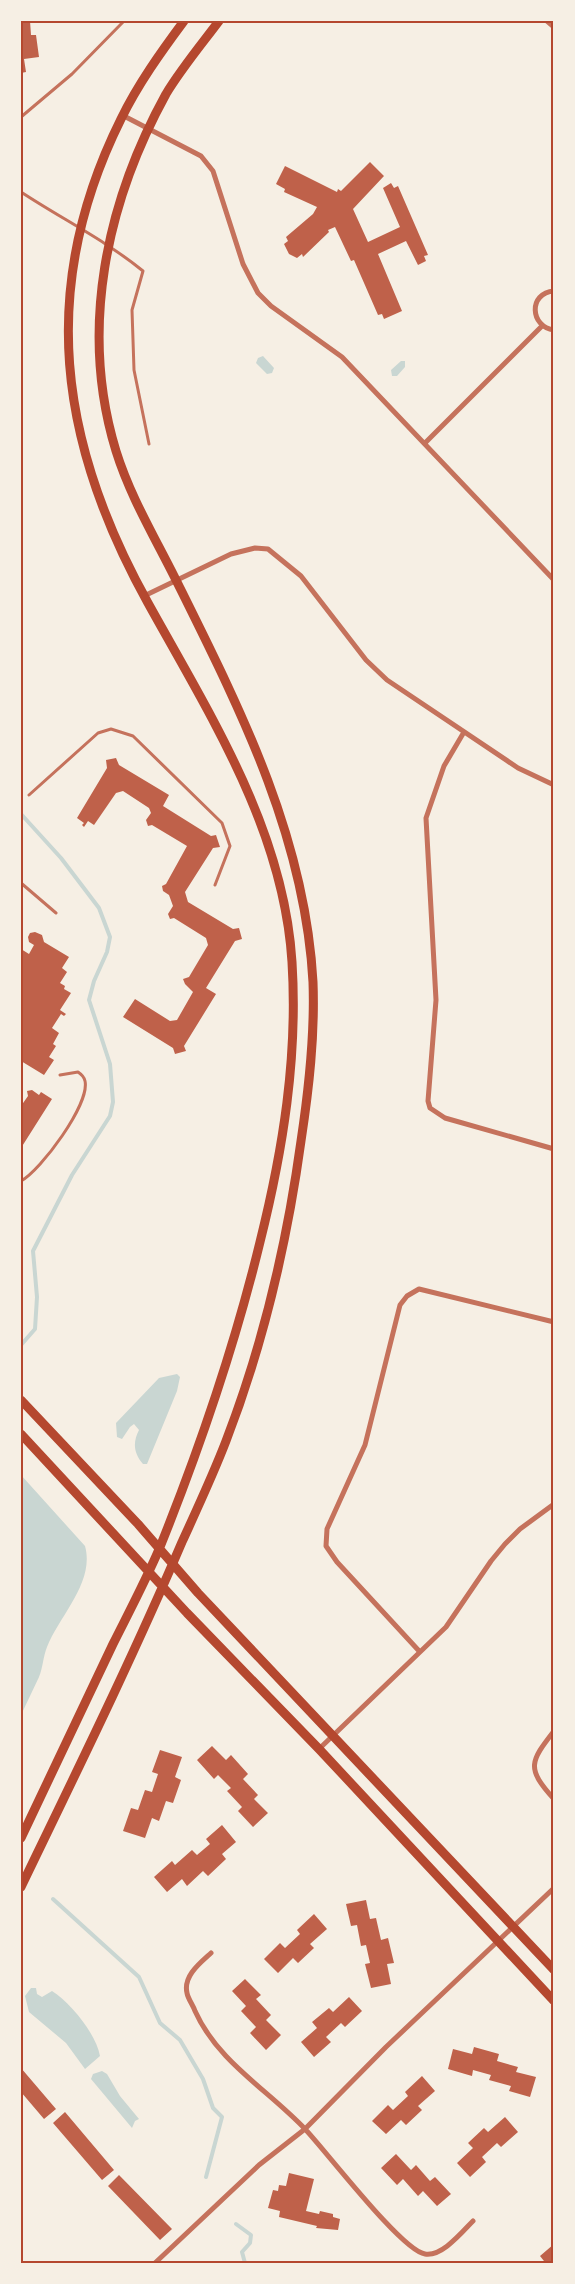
<svg xmlns="http://www.w3.org/2000/svg" width="575" height="2284" viewBox="0 0 575 2284" font-family="Cabin,sans-serif">
<rect width="100%" height="100%" fill="#f6efe4"/>
<path fill="#c9d6d2" d="M 263,356 L 274,368 L 272,373 L 267,374 L 256,363 L 258,358 Z
M 401,361 L 405,361 L 405,367 L 397,376 L 392,376 L 391,370 Z
M 177,1374 L 180,1377 L 177,1391 L 147,1464 L 143,1464 C 133,1452 133,1442 139,1430 L 134,1424 L 130,1427 L 122,1439 L 117,1437 L 116,1423 L 159,1378 Z
M 21,1475 L 85,1546 C 95,1582 60,1615 47,1647 C 43,1657 43,1667 39,1677 C 33,1690 27,1702 21,1715 Z
M 31,1988 L 36,1988 L 37,1994 L 42,1997 L 52,1991 C 71,2003 96,2034 100,2056 L 85,2069 L 66,2043 L 29,2012 L 25,1996 Z
M 102,2071 L 107,2074 L 120,2096 L 139,2119 L 135,2121 L 132,2128 L 91,2079 L 93,2074 Z"/>
<g fill="none" stroke-linecap="round" stroke-linejoin="round">
<path stroke="#c9d6d2" stroke-width="4" d="M 21,814 L 61,858 L 99,908 L 110,937 L 107,952 L 94,981 L 89,1000 L 110,1064 L 113,1102 L 110,1116 L 72,1175 L 33,1251 L 37,1297 L 35,1329 L 21,1345
M 53,1899 L 139,1977 L 160,2023 L 180,2040 L 203,2079 L 213,2108 L 222,2117 L 206,2177
M 236,2224 L 251,2235 L 250,2243 L 242,2252 L 245,2263"/>
</g>
<path fill="#bf614a" d="M 21,21 L 30,21 L 31,35 L 36,35 L 39,57 L 24,59 L 26,72 L 21,73 Z
M 370,162 L 384,176 L 353,209 L 368,242 L 400,227 L 383,188 L 391,183 L 394,188 L 398,186 L 428,255 L 424,256 L 426,261 L 418,265 L 406,241 L 378,254 L 402,311 L 384,319 L 382,314 L 378,315 L 354,260 L 351,261 L 335,227 L 328,230 L 329,232 L 303,257 L 302,254 L 297,258 L 289,254 L 284,244 L 288,241 L 286,237 L 313,214 L 317,207 L 284,192 L 285,189 L 276,184 L 285,166 L 337,192 L 338,189 L 341,191 Z
M 116,758 L 119,765 L 169,795 L 163,806 L 211,836 L 216,835 L 220,847 L 213,848 L 185,892 L 188,902 L 233,929 L 239,928 L 242,939 L 235,941 L 206,988 L 216,994 L 184,1046 L 186,1051 L 175,1054 L 173,1048 L 123,1017 L 135,999 L 170,1021 L 177,1020 L 193,992 L 185,984 L 183,979 L 189,977 L 208,945 L 206,938 L 174,918 L 170,919 L 168,914 L 173,906 L 169,895 L 163,891 L 162,886 L 166,884 L 187,846 L 152,825 L 148,826 L 146,820 L 151,813 L 149,808 L 123,791 L 116,793 L 94,825 L 88,821 L 84,827 L 82,825 L 84,823 L 77,818 L 107,768 L 106,760 Z
M 35,932 L 42,935 L 44,942 L 69,957 L 62,968 L 67,972 L 60,983 L 65,986 L 64,989 L 71,993 L 60,1010 L 66,1014 L 64,1016 L 61,1014 L 52,1028 L 59,1033 L 53,1044 L 56,1046 L 49,1057 L 54,1060 L 44,1075 L 21,1061 L 21,949 L 29,954 L 34,945 L 29,942 L 28,937 L 30,933 Z
M 32,1090 L 39,1095 L 41,1092 L 52,1099 L 21,1148 L 21,1106 L 28,1096 L 27,1091 Z
M 212,1746 L 226,1760 L 231,1755 L 248,1774 L 243,1779 L 258,1795 L 254,1799 L 268,1813 L 253,1827 L 238,1811 L 242,1807 L 227,1791 L 231,1788 L 218,1775 L 214,1779 L 197,1760 Z
M 160,1750 L 182,1757 L 175,1777 L 181,1780 L 173,1803 L 166,1801 L 159,1821 L 152,1818 L 145,1838 L 123,1831 L 131,1808 L 138,1810 L 145,1790 L 152,1792 L 158,1774 L 152,1772 Z
M 222,1825 L 236,1842 L 222,1854 L 226,1859 L 208,1876 L 203,1871 L 187,1886 L 182,1879 L 167,1892 L 154,1877 L 172,1861 L 175,1865 L 192,1850 L 197,1855 L 210,1844 L 206,1839 Z
M 366,1900 L 370,1919 L 376,1918 L 381,1940 L 388,1938 L 394,1963 L 387,1964 L 391,1984 L 371,1988 L 365,1964 L 370,1963 L 366,1945 L 361,1946 L 357,1925 L 351,1926 L 346,1904 Z
M 314,1914 L 327,1929 L 310,1944 L 314,1948 L 298,1963 L 293,1958 L 278,1973 L 264,1959 L 280,1943 L 285,1948 L 300,1934 L 297,1930 Z
M 245,1979 L 261,1995 L 256,1999 L 271,2015 L 266,2020 L 281,2035 L 266,2050 L 250,2033 L 256,2027 L 241,2011 L 246,2006 L 232,1991 Z
M 349,1997 L 362,2011 L 345,2027 L 341,2023 L 326,2037 L 331,2042 L 314,2057 L 301,2042 L 317,2028 L 312,2022 L 329,2008 L 333,2012 Z
M 474,2047 L 499,2054 L 497,2061 L 518,2067 L 516,2072 L 536,2077 L 530,2097 L 509,2091 L 511,2086 L 489,2080 L 491,2075 L 473,2070 L 472,2076 L 448,2069 L 453,2049 L 472,2054 Z
M 21,2068 L 56,2109 L 44,2119 L 21,2092 Z
M 422,2076 L 435,2091 L 418,2106 L 422,2110 L 406,2125 L 401,2120 L 386,2134 L 372,2121 L 388,2105 L 393,2110 L 408,2096 L 405,2092 Z
M 65,2112 L 114,2170 L 102,2180 L 53,2123 Z
M 505,2117 L 518,2132 L 501,2147 L 497,2143 L 482,2157 L 486,2162 L 470,2177 L 457,2163 L 473,2148 L 468,2143 L 484,2128 L 488,2132 Z
M 396,2154 L 411,2170 L 416,2165 L 430,2181 L 435,2177 L 451,2194 L 437,2206 L 423,2191 L 418,2196 L 403,2179 L 397,2185 L 381,2168 Z
M 289,2173 L 314,2179 L 306,2211 L 319,2214 L 320,2211 L 333,2214 L 333,2217 L 340,2219 L 338,2230 L 316,2228 L 317,2226 L 279,2217 L 280,2211 L 268,2208 L 273,2190 L 278,2191 L 279,2185 L 286,2186 Z
M 119,2175 L 172,2229 L 160,2240 L 108,2186 Z
M 554,2244 L 554,2263 L 541,2263 L 544,2261 L 540,2256 Z"/>
<g fill="none" stroke-linecap="round" stroke-linejoin="round">
<path stroke="#c5725c" stroke-width="3" d="M 21,117 L 72,74 L 124,21
M 21,192 C 62,219 105,240 143,271 L 132,310 L 134,370 L 149,444
M 29,795 L 98,733 L 111,729 L 133,736 L 222,823 L 230,846 L 215,885
M 21,883 L 56,913
M 21,1181 C 41,1170 90,1104 85,1081 C 84,1076 81,1074 78,1072 L 60,1075"/>
<path stroke="#c5725c" stroke-width="5" d="M 547,21 L 554,27
M 122,115 L 201,156 L 213,171 L 243,264 L 258,293 L 271,306 L 342,357 L 554,580
M 554,291 C 528,293 530,327 554,330
M 425,443 L 542,326
M 144,596 L 231,554 L 255,548 L 268,549 L 301,576 L 366,660 L 387,680 L 518,768 L 554,785
M 464,732 L 444,766 L 426,818 L 436,1000 L 428,1101 L 430,1108 L 445,1118 L 554,1149
M 420,1652 L 337,1562 L 326,1546 L 327,1529 L 365,1445 L 400,1305 L 407,1296 L 419,1289 L 554,1322
M 554,1731 C 530,1762 526,1768 554,1799
M 319,1749 L 446,1627 L 491,1561 L 505,1544 L 520,1529 L 554,1504
M 211,1953 C 200,1963 183,1976 187,1993 C 188,1999 193,2005 195,2011 C 218,2062 267,2089 305,2129 C 326,2151 402,2251 425,2254 C 442,2257 462,2232 473,2221
M 155,2263 L 259,2165 L 305,2129 L 386,2047 L 554,1888"/>
<path stroke="#b5482f" stroke-width="9" d="M 21,1400 L 138,1524 L 198,1593 L 554,1970
M 21,1434 L 187,1613 L 319,1749 L 554,2001
M 21,1838 C 52,1773 83,1708 113,1644 C 129,1612 146,1580 160,1547 C 201,1445 234,1349 260,1242 C 283,1150 298,1057 292,962 C 284,830 210,715 148,603 C 59,443 37,288 121,119 C 138,84 161,52 184,21
M 21,1887 C 76,1773 132,1659 182,1542 C 197,1509 213,1475 226,1441 C 263,1345 287,1243 301,1141 C 309,1088 315,1036 313,982 C 305,835 239,707 175,578 C 154,536 130,496 116,451 C 79,330 106,203 166,94 C 181,69 201,45 219,21"/>
</g>
<rect width="575" height="2284" fill="none" stroke="#f6efe4" stroke-width="45"/>
<rect x="22" y="22" width="530" height="2240" fill="none" stroke="#b5482f" stroke-width="2"/>
</svg>
